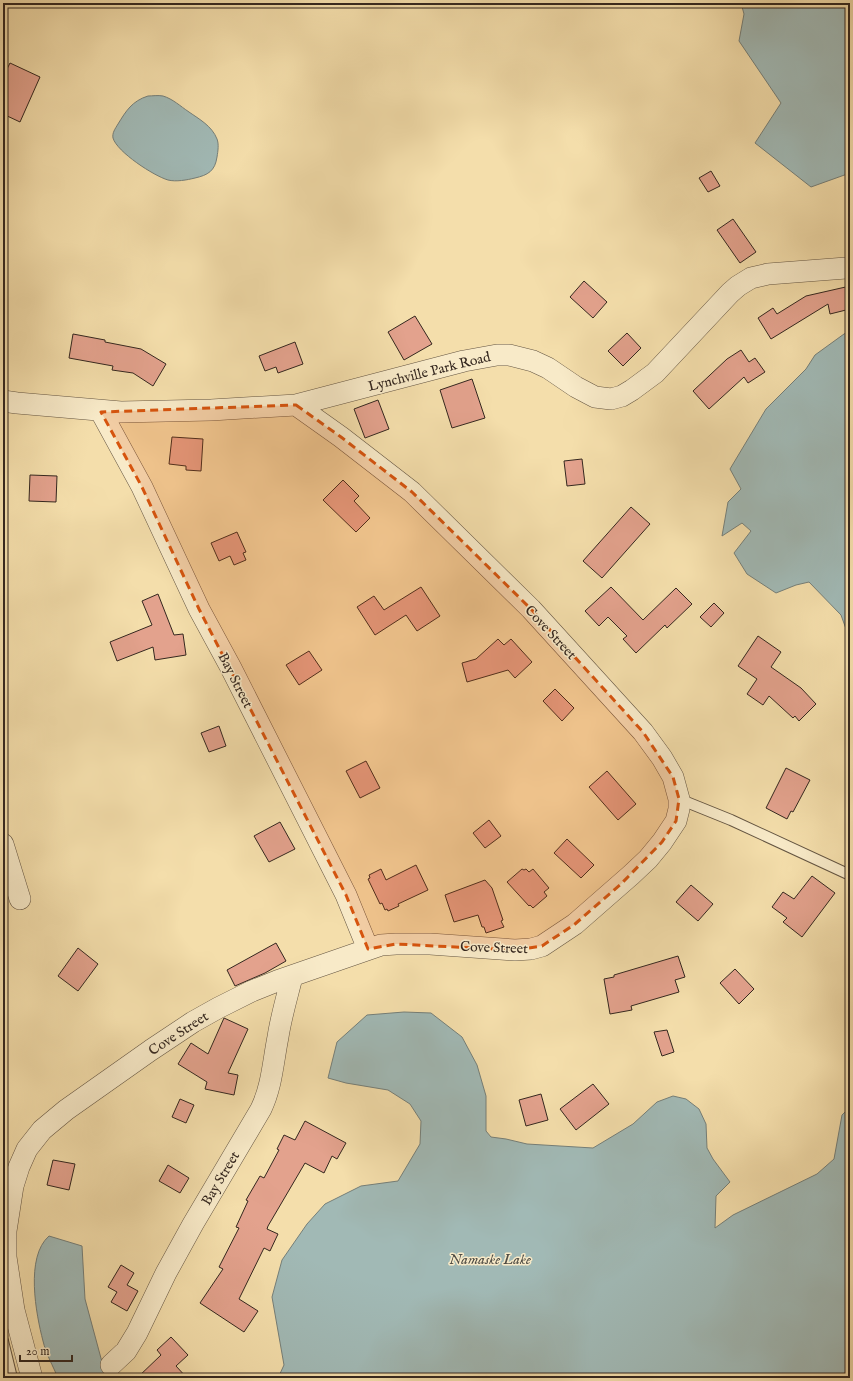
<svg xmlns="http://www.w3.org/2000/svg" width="853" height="1381" viewBox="0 0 853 1381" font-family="'IM FELL English',serif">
<rect width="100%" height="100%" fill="#f4deab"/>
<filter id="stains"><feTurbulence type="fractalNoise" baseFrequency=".005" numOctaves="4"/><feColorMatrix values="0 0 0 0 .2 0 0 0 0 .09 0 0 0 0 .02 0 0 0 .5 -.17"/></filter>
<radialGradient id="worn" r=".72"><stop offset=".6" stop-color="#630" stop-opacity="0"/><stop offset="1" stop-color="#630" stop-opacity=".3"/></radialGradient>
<path fill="#a1b9b5" stroke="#757f79" d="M 741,3 L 850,3 L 850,173 L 811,187 L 755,143 L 781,103 L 739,41 L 744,14 Z
M 148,96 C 152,96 158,95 163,96 C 173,99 180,106 189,112 C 199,119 212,126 217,139 C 219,144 218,151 217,157 C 215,171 208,175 195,178 C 187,180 176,182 168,180 C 154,176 117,152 113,138 C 112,133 115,129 118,124 C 126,111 132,101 148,96 Z
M 850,331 L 850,640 L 841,615 L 809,582 L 796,585 L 776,593 L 747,574 L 734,553 L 751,531 L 742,523 L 722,536 L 728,502 L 741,489 L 730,469 L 766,409 L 806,369 L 815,355 L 844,334 Z
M 404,1012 L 431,1013 L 462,1037 L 477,1065 L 486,1096 L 486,1131 L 491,1137 L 506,1139 L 527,1144 L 593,1148 L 633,1124 L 657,1102 L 673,1096 L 686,1099 L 699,1109 L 706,1124 L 707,1148 L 713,1159 L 730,1182 L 716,1196 L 715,1228 L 733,1215 L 817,1174 L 834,1159 L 842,1115 L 850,1107 L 850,1378 L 278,1378 L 284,1365 L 272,1297 L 282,1260 L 307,1224 L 325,1204 L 361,1186 L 398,1181 L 420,1144 L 421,1121 L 410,1104 L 388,1090 L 346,1083 L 328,1078 L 337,1042 L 367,1015 Z
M 49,1236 L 82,1246 L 85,1299 L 102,1362 L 109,1378 L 58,1378 C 53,1366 46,1354 43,1341 C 36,1314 25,1257 49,1236 Z"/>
<path fill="#e3a28d" stroke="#34271f" d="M 10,63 L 40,77 L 20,122 L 3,114 L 3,77 Z
M 711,171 L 720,186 L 708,192 L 699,178 Z
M 733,219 L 756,252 L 740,263 L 717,230 Z
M 584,281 L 607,302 L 593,318 L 570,297 Z
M 850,286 L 850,309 L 830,314 L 828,304 L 771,339 L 758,318 L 773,308 L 777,314 L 806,296 Z
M 415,316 L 432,344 L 404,360 L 388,332 Z
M 627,333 L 641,348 L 623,366 L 608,351 Z
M 73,334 L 105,340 L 105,342 L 141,349 L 166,364 L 153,386 L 133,373 L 112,370 L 113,366 L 69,358 Z
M 295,342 L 303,364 L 278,373 L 276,367 L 265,371 L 259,356 Z
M 741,350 L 749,362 L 755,358 L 765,372 L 748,383 L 744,377 L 709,409 L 693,391 L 727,359 Z
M 472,379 L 485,418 L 452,428 L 440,390 Z
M 378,400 L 389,429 L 365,438 L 354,409 Z
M 172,437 L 203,439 L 201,471 L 186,470 L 186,466 L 169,464 Z
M 582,459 L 585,484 L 567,486 L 564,461 Z
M 30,475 L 57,476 L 56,502 L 29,501 Z
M 343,480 L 359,496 L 354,501 L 370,518 L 356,532 L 323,500 Z
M 631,507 L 650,524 L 602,578 L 583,561 Z
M 237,532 L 246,552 L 243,553 L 246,560 L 234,565 L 230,556 L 219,561 L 211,543 Z
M 421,587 L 440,616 L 417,631 L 406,615 L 375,635 L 357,607 L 374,596 L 384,610 Z
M 611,587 L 643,620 L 676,588 L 692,604 L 667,628 L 665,625 L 636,653 L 623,639 L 627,636 L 608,617 L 599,626 L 585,611 Z
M 158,594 L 174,635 L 183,634 L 186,655 L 155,660 L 153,647 L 117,661 L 110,642 L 152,625 L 142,601 Z
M 714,603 L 724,613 L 711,627 L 700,617 Z
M 758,636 L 781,652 L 771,667 L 801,688 L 816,704 L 799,721 L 795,716 L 793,718 L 769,696 L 763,705 L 747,694 L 757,679 L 738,666 Z
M 498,639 L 504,645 L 511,639 L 532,662 L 515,678 L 508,670 L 467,682 L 462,663 L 476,659 Z
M 309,651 L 322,670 L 299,685 L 286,665 Z
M 555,689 L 574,708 L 562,721 L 543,701 Z
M 219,726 L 226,746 L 209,752 L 201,733 Z
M 366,761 L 380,788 L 360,798 L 346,771 Z
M 786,768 L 810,780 L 793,812 L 791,811 L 787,819 L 766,808 Z
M 607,771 L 636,804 L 618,820 L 589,787 Z
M 489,820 L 501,836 L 485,848 L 473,833 Z
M 280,822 L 295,849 L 269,862 L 254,836 Z
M 567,839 L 594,865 L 581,878 L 554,853 Z
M 416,865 L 428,890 L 398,904 L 399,906 L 388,911 L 387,909 L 385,910 L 382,903 L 380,904 L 368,879 L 370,878 L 369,875 L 381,869 L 386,880 Z
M 522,869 L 524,870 L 526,869 L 529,872 L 533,869 L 549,888 L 544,892 L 547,896 L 533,908 L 530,905 L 529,906 L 507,882 Z
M 812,876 L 835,893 L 802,937 L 783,922 L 787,918 L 772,907 L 783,892 L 794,899 Z
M 485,880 L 492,888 L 503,920 L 501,921 L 504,927 L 486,933 L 484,927 L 482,927 L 478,915 L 454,922 L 445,895 Z
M 691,885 L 713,904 L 698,921 L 676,902 Z
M 276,943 L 286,961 L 265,973 L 235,986 L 227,970 Z
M 78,948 L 98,964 L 78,991 L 58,976 Z
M 678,956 L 685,977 L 675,980 L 679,992 L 631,1006 L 632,1010 L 610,1014 L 604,979 L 614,977 L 614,975 Z
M 735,969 L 754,989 L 739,1004 L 720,983 Z
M 224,1018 L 248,1029 L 228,1073 L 238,1075 L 234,1095 L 205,1089 L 207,1082 L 178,1064 L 191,1043 L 208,1054 Z
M 667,1030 L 674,1052 L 662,1056 L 654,1032 Z
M 593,1084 L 609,1104 L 576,1130 L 560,1109 Z
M 541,1094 L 548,1120 L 526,1126 L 519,1100 Z
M 180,1099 L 194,1105 L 186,1123 L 172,1117 Z
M 305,1121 L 346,1143 L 337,1159 L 332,1156 L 324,1173 L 305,1163 L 268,1226 L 267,1229 L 278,1234 L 270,1251 L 264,1248 L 239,1299 L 258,1311 L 244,1332 L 200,1303 L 223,1269 L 219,1267 L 239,1228 L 236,1227 L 248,1201 L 246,1200 L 260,1176 L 264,1178 L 279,1150 L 277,1149 L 284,1135 L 295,1140 Z
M 53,1160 L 75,1164 L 69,1190 L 47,1185 Z
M 168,1165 L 189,1178 L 180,1193 L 159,1181 Z
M 121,1265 L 134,1273 L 127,1285 L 138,1291 L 127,1311 L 111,1302 L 117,1292 L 108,1287 Z
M 171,1337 L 188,1355 L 176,1366 L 187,1378 L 137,1378 L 161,1355 L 157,1350 Z"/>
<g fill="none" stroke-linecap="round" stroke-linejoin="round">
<g stroke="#645542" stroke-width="12">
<path id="service" d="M 679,799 L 731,820 L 850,875
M 3,1324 L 14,1310
M 3,1341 L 12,1378"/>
</g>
<g stroke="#645542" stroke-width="22">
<path id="minor" d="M 3,401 L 17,403 L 121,412 L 211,410 L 296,405 L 464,361 L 497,355 L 509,355 L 533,361 L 548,368 L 576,387 L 595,397 L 611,399 L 622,396 L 632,390 L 655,373 L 730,293 L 738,286 L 751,278 L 768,274 L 846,268
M 101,412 L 142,487 L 199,609 L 231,668 L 346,895 L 368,949
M 3,844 L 20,899
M 111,1365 L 126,1351 L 137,1333 L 166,1273 L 193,1224 L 261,1109 C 272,1086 273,1062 278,1037 C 281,1017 287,997 292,977
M 32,1378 L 14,1310 L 6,1257 L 6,1231 L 13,1186 L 19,1167 L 27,1149 L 42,1130 L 66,1110 L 151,1050 L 193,1022 L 218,1008 L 252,991 L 277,981 L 381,945 L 396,944 L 430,944 L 515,950 L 531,949 L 542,946 L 575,924 L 631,875 L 648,859 L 662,842 L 676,821 L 679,809 L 679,799 L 673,777 L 662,758 L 643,732 L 531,609 L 412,492 L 341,437 L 296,405"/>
</g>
<use href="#service" stroke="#f8eac8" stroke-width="10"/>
<use href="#minor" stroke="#f8eac8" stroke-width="21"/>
</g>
<path fill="#d6540e" fill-opacity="0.2" stroke="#d6540e" stroke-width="3" stroke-dasharray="8 5" stroke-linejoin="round" d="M 296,405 L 341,437 L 412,492 L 531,609 L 643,732 L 673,777 L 679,799 L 676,821 L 662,842 L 621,884 L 575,924 L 542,946 L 515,950 L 396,944 L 368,949 L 346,895 L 199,609 L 142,487 L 101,412 Z"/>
<g text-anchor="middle" stroke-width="3" stroke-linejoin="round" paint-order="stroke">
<g font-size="14" fill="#34271f" stroke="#f8eac8">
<text transform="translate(429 371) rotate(-14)" y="5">Lynchville Park Road</text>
<text transform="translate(551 632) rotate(47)" y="5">Cove Street</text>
<text transform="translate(236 680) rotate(63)" y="5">Bay Street</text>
<text transform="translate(494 947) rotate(2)" y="5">Cove Street</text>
<text transform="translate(178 1033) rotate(-33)" y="5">Cove Street</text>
<text transform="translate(220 1178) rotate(-59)" y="5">Bay Street</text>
</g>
<g font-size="15" font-style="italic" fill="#4f4c44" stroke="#f8eac8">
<text x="490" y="1264">Namaske Lake</text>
</g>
</g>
<rect width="853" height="1381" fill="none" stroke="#f4deab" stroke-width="16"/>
<rect x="4" y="4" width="845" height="1373" fill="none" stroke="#34271f" stroke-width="2"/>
<rect x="8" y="8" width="837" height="1365" fill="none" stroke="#34271f"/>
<path d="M20 1355v6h52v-6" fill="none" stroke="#34271f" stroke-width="2"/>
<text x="26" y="1355" font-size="12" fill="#34271f" stroke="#f8eac8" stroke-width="3" paint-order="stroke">20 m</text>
<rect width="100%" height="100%" filter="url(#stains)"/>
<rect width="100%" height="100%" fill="url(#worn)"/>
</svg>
